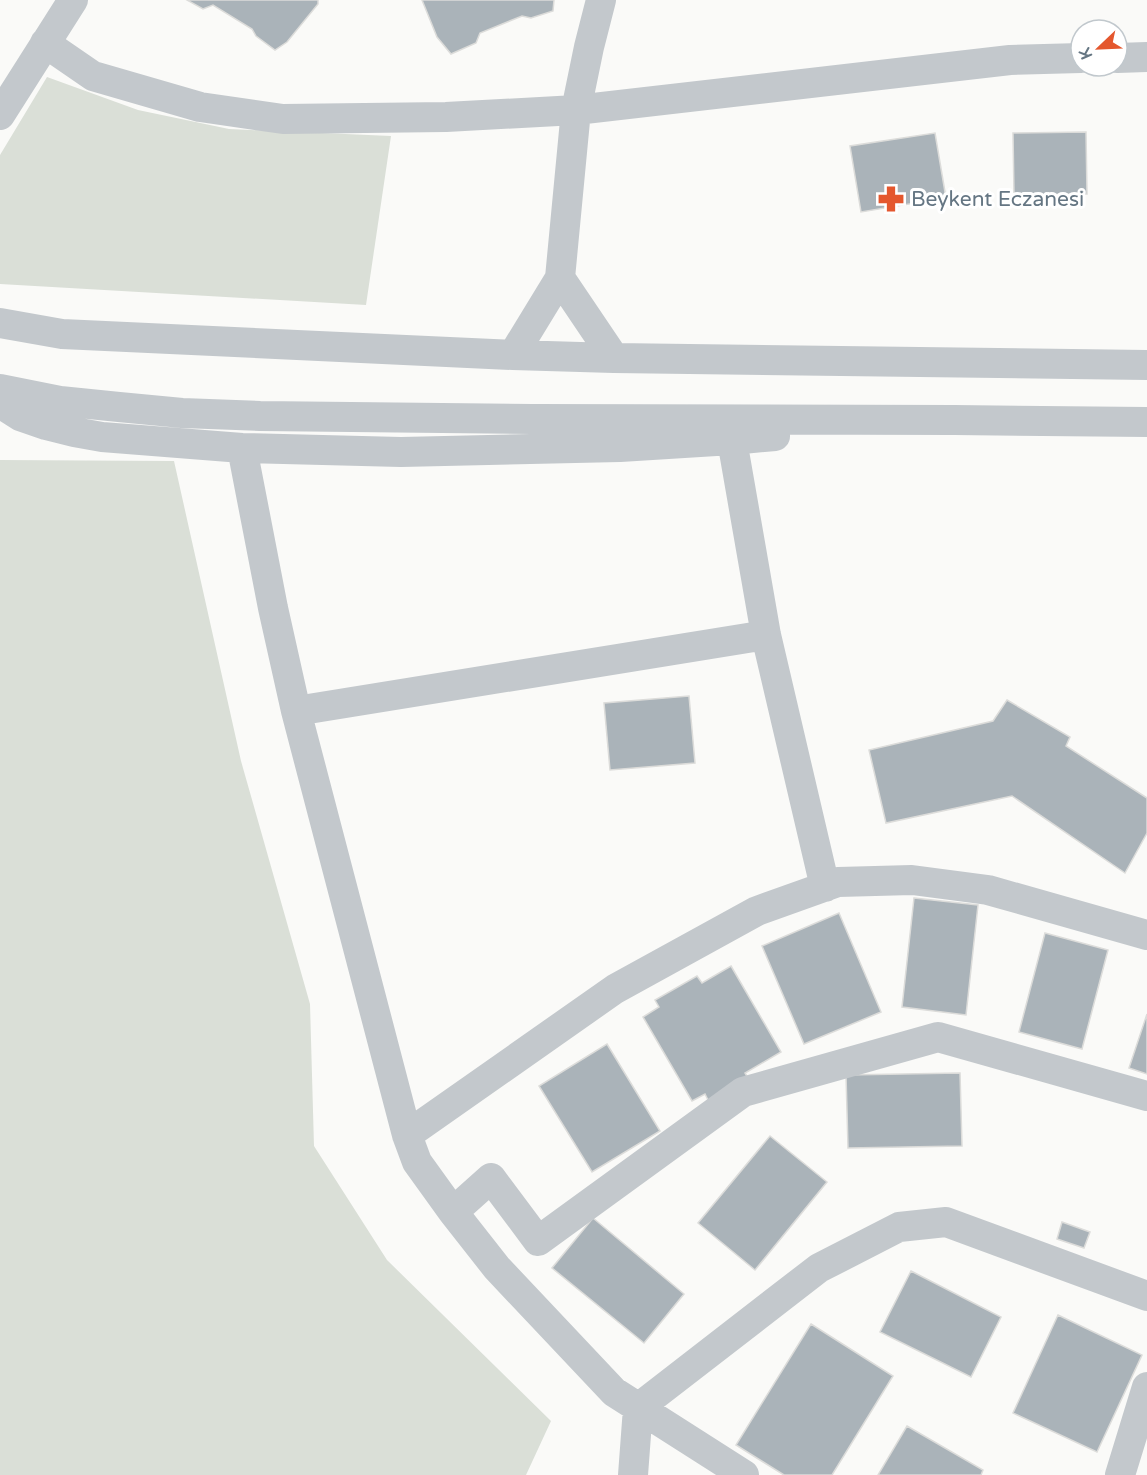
<svg xmlns="http://www.w3.org/2000/svg" width="1147" height="1475" viewBox="0 0 1147 1475" font-family="'Varela Round',sans-serif">
<rect width="100%" height="100%" fill="#fafaf8"/>
<path fill="#dadfd7" d="M 47,77 L 138,110 L 229,129 L 391,136 L 366,305 L 0,284 L 0,155 Z
M 0,460 L 174,461 L 241,761 L 310,1004 L 314,1146 L 387,1260 L 551,1421 L 526,1475 L 0,1475 Z"/>
<path fill="#aab3b9" stroke="#dcdcda" stroke-width="1.5" d="M 187,0 L 318,0 L 318,4 L 287,42 L 275,50 L 256,36 L 252,29 L 213,5 L 203,9 Z
M 422,0 L 554,0 L 553,11 L 531,18 L 522,16 L 480,33 L 476,43 L 451,54 L 437,37 Z
M 1086,132 L 1087,194 L 1014,195 L 1013,133 Z
M 935,133 L 946,198 L 861,212 L 850,146 Z
M 689,696 L 695,763 L 610,770 L 604,703 Z
M 1007,700 L 1070,737 L 1066,746 L 1147,798 L 1147,833 L 1125,873 L 1012,796 L 886,823 L 869,750 L 993,721 Z
M 914,898 L 978,905 L 966,1015 L 902,1007 Z
M 839,913 L 881,1012 L 804,1044 L 762,946 Z
M 1045,933 L 1108,950 L 1082,1049 L 1019,1032 Z
M 731,966 L 781,1052 L 745,1073 L 748,1078 L 709,1102 L 705,1094 L 692,1101 L 643,1017 L 659,1007 L 655,1000 L 697,976 L 702,983 Z
M 1147,1014 L 1147,1074 L 1129,1068 Z
M 607,1044 L 660,1131 L 592,1172 L 539,1086 Z
M 960,1073 L 962,1146 L 848,1148 L 846,1075 Z
M 770,1136 L 827,1182 L 755,1270 L 698,1223 Z
M 593,1218 L 684,1294 L 644,1343 L 552,1268 Z
M 1062,1222 L 1090,1232 L 1084,1248 L 1057,1239 Z
M 911,1271 L 1001,1317 L 971,1377 L 880,1332 Z
M 1058,1315 L 1142,1355 L 1097,1452 L 1013,1413 Z
M 811,1324 L 893,1376 L 832,1475 L 784,1475 L 736,1445 Z
M 907,1426 L 983,1470 L 981,1475 L 878,1475 Z"/>
<g fill="none" stroke-linecap="round" stroke-linejoin="round">
<path stroke="#c3c8cc" stroke-width="30" d="M 45,43 L 93,76 L 200,107 L 283,119 L 446,117 L 576,110 L 1010,60 L 1081,58
M 1117,58 L 1147,57
M 0,115 L 73,0
M 560,278 L 614,358
M 0,323 L 62,334 L 513,355 L 614,358 L 1147,365
M 513,355 L 560,278 L 576,110 L 589,47 L 601,0
M 0,389 L 60,401 L 119,407 L 182,413 L 260,416 L 532,419 L 954,420 L 1147,422
M 0,403 L 20,416 L 46,425 L 74,432 L 102,437 L 242,448 L 401,452 L 620,447 L 732,440 L 775,436
M 732,440 L 766,635 L 825,887
M 242,448 L 273,608 L 296,711 L 407,1135 L 417,1162 L 453,1212 L 497,1268 L 614,1392 L 744,1475
M 296,711 L 766,635
M 407,1135 L 615,989 L 757,911 L 838,882 L 912,880 L 988,890 L 1147,935
M 453,1212 L 491,1178 L 538,1241 L 743,1092 L 938,1037 L 1147,1096
M 633,1475 L 638,1408 L 819,1268 L 899,1227 L 946,1222 L 1147,1296
M 1120,1475 L 1147,1387"/>
</g>
<defs>
<g id="pharmacy-bare" transform="scale(2.07)"><path d="M-2-6h4v4h4v4h-4v4h-4v-4h-4v-4h4Z" fill="#e4572e" stroke="#fff" stroke-width="2.5" paint-order="stroke"/></g>
</defs>
<g fill-rule="evenodd">
<use href="#pharmacy-bare" x="891" y="199"/>
</g>
<g text-anchor="middle" stroke-width="6" stroke-linejoin="round" paint-order="stroke">
<g font-size="21" fill="#657683" stroke="#fff" text-anchor="start">
<text x="911" y="206">Beykent Eczanesi</text>
</g>
</g>
<g transform="translate(1099 48) rotate(247)"><circle r="28" fill="#ffffff" stroke="#c1c8cd" stroke-width="1.5"/>
<path d="M0-4.5L10 22L0 15L-10 22Z" fill="#e4572e"/>
<text y="-9" font-size="16" font-weight="bold" text-anchor="middle" fill="#657683">K</text>
</g>
</svg>
